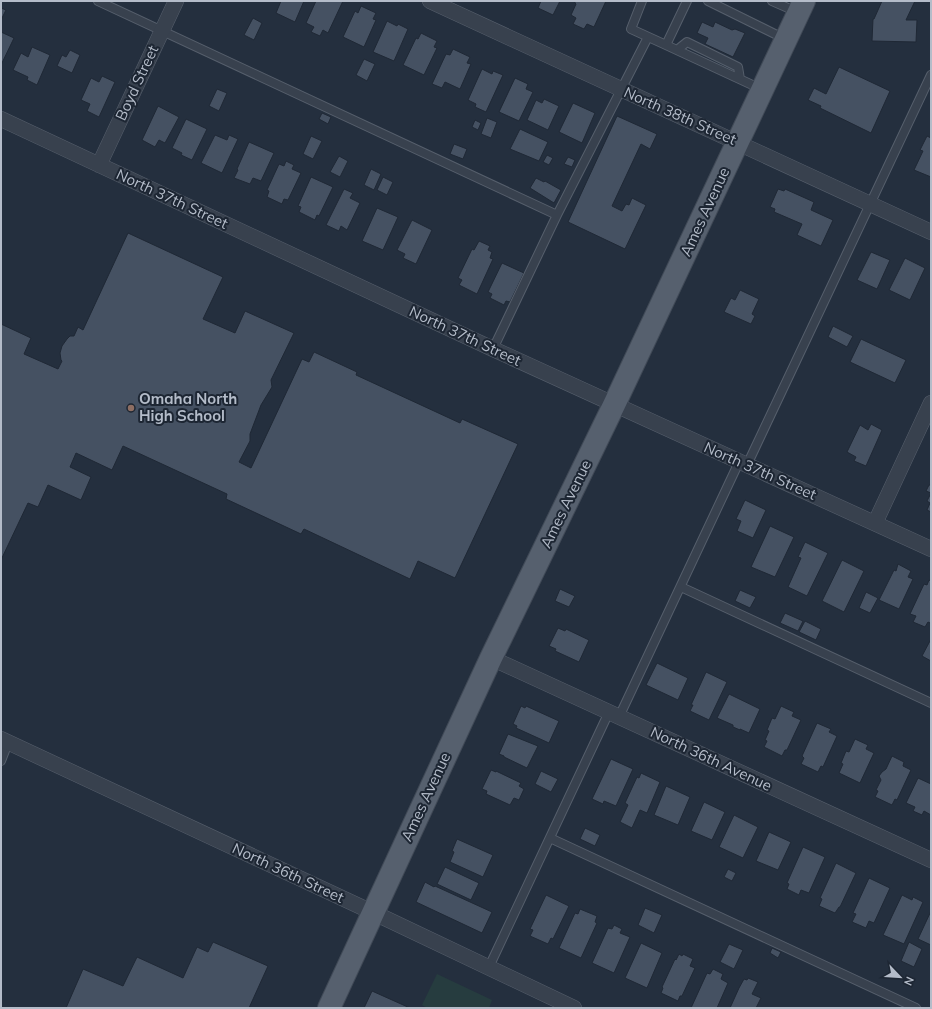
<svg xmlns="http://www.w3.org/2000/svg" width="932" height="1009" viewBox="0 0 932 1009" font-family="Mulish,sans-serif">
<rect width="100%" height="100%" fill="#242f3e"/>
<path fill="#263c3f" d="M 437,974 L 492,1000 L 489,1008 L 427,1008 L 422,1005 Z"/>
<path fill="#455162" stroke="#1f2835" d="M 281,1 L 304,1 L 295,22 L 276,13 Z
M 316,1 L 343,1 L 328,33 L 323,30 L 320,36 L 311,32 L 314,27 L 306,23 Z
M 541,1 L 560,1 L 553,15 L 538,8 Z
M 575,1 L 606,1 L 594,27 L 587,24 L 584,29 L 573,24 L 576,18 L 571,15 L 576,4 L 575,3 Z
M 882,1 L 915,1 L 906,20 L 917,20 L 916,42 L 872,41 L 873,19 L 874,19 Z
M 361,6 L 376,13 L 373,19 L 376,20 L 364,47 L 343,37 L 355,11 L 358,13 Z
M 1,8 L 6,10 L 1,20 Z
M 253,18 L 262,23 L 254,40 L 244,35 Z
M 387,21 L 397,26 L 398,24 L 408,29 L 394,61 L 373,52 Z
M 702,22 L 713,27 L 715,22 L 732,30 L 735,29 L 745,33 L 733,57 L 705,44 L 708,38 L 697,33 Z
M 1,32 L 14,38 L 1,65 Z
M 421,33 L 437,41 L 434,47 L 437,48 L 424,75 L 403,65 L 416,38 L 418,39 Z
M 32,47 L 50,55 L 37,85 L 27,80 L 28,77 L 13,70 L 21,53 L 28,57 Z
M 453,49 L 470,57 L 467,63 L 471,64 L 460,89 L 445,82 L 442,88 L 432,84 L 446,54 L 450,55 Z
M 70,50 L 80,55 L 72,73 L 57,66 L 62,55 L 66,57 Z
M 364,59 L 375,64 L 367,81 L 356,75 Z
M 839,67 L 890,91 L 871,133 L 820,108 L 821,106 L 808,100 L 814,88 L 826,94 Z
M 482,69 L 492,74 L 493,71 L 503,75 L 486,112 L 475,107 L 476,104 L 468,100 Z
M 102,76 L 115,82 L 99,117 L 87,111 L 90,104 L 81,100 L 91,78 L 99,82 Z
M 515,78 L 528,84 L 526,89 L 533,92 L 519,121 L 499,112 Z
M 217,89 L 227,93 L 219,111 L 209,106 Z
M 544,99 L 559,106 L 548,130 L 527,120 L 536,100 L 542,103 Z
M 573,103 L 595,113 L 582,143 L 559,132 Z
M 158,106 L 179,117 L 165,143 L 159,140 L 155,147 L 142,140 Z
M 322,113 L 331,117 L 328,124 L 319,119 Z
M 617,116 L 657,134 L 650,149 L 641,144 L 612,206 L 622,211 L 626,204 L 629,205 L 632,198 L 646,205 L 625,249 L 568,222 Z
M 487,118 L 497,122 L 491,138 L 481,134 Z
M 186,119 L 207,129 L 192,160 L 181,155 L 182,153 L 172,148 Z
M 475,120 L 481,123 L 478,130 L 472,127 Z
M 520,129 L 548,142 L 539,161 L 510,149 Z
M 215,135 L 227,140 L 229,135 L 238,139 L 222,173 L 201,163 Z
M 311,136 L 322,141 L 313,159 L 303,154 Z
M 927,136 L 931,138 L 931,177 L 914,170 L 923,151 L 920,150 Z
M 249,142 L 274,153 L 261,181 L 253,178 L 250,184 L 234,178 L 238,170 L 237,169 Z
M 454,144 L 467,149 L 463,159 L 450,154 Z
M 547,155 L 553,158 L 549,165 L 543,162 Z
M 339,156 L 348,161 L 340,177 L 330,172 Z
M 568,157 L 575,160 L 572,167 L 564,164 Z
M 286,161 L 294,165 L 292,169 L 301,173 L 288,200 L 284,199 L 282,204 L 267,197 L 269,191 L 267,190 L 279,164 L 284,166 Z
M 371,169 L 381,174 L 374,190 L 364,185 Z
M 311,177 L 333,187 L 319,216 L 317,215 L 315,220 L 299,212 L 301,207 L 298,206 Z
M 383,177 L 393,182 L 387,195 L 377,190 Z
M 536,178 L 544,182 L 545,181 L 561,190 L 554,203 L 530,188 Z
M 344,189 L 353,193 L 350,198 L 360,203 L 347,230 L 341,226 L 339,231 L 326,225 Z
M 778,189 L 784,191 L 785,189 L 814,202 L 811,210 L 833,220 L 821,246 L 797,235 L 802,224 L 774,212 L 775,209 L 770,207 Z
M 377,208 L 398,217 L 383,250 L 362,241 Z
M 412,220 L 432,230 L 416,264 L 403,258 L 405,254 L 397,250 Z
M 128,233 L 223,277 L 203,319 L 235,333 L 245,311 L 294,333 L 271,380 L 272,387 L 261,405 L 250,434 L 250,441 L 239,462 L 251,468 L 302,359 L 309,362 L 314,352 L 357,372 L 356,375 L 460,423 L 462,419 L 518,444 L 455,578 L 418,561 L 410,579 L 304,529 L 301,534 L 226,499 L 227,494 L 123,446 L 112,470 L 76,453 L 70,467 L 91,477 L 81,500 L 48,485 L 38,507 L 28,503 L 1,560 L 1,324 L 31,338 L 24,354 L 58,369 L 62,361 L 61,360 L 60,353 L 62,346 L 67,339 L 70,336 L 74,336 L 78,327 L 83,330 Z
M 479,241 L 490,246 L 488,250 L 492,252 L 490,258 L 493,259 L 477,294 L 459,285 L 462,280 L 458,278 L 472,249 L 474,250 Z
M 871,252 L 890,260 L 877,289 L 857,280 Z
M 905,258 L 925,268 L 910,300 L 889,290 Z
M 502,263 L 524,273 L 510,302 L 506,301 L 504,305 L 490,298 L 492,294 L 488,292 Z
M 740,290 L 759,299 L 752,314 L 755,316 L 751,324 L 724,312 L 731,298 L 735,300 Z
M 833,326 L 853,336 L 847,347 L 828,337 Z
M 861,339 L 906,360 L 895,383 L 850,362 Z
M 871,424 L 882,430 L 866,466 L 854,461 L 856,457 L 847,452 L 860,425 L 868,430 Z
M 931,484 L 931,512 L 927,510 L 930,503 L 927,501 L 931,493 L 926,491 L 929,485 L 930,485 Z
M 745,500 L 766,510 L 753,538 L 737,531 L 741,521 L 736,519 Z
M 770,526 L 794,537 L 775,577 L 751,567 Z
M 805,542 L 828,553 L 807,596 L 788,587 L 801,558 L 798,557 Z
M 842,560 L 864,571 L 844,612 L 822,601 Z
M 898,564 L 911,571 L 908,577 L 913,579 L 899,609 L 879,600 L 894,570 L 896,571 Z
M 929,580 L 931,581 L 931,620 L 930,623 L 928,622 L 925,627 L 913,622 L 916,616 L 910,614 L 924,584 L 927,585 Z
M 560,589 L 575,596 L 569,607 L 555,601 Z
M 740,590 L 756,597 L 750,608 L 735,601 Z
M 866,592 L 878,598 L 870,613 L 859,608 Z
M 785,613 L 803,621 L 798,631 L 780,623 Z
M 805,621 L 821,629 L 816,640 L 799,632 Z
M 558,628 L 565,631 L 566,629 L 589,640 L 579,662 L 555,651 L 556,649 L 549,646 Z
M 931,639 L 931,661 L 922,656 Z
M 657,663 L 688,678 L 678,700 L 646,685 Z
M 706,672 L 727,682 L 709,720 L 690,711 L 693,705 L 691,705 Z
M 729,694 L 760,709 L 749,733 L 740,729 L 740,730 L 733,727 L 733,725 L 717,718 Z
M 521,706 L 525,708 L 526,706 L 559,721 L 549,743 L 516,728 L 517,726 L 513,724 Z
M 781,706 L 794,712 L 792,716 L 801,720 L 787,750 L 785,750 L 782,756 L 764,747 L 767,741 L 765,740 L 769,731 L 767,730 L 772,718 L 775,719 Z
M 817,723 L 831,729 L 829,732 L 837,736 L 823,767 L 821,766 L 818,772 L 801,764 L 804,758 L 802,756 Z
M 508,734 L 538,746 L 527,768 L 504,757 L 504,756 L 499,754 Z
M 855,739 L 868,745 L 866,749 L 874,753 L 860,783 L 839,773 L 843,764 L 841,763 L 846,751 L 849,752 Z
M 892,756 L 904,762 L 903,766 L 911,770 L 897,800 L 895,799 L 892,805 L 875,797 L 878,791 L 876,790 L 881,780 L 879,776 L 882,772 L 886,769 Z
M 611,759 L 633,769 L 616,806 L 604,801 L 603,804 L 592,799 Z
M 491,770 L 496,772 L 496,771 L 521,783 L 519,786 L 524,789 L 519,800 L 514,798 L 510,805 L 486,794 L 487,791 L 482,789 Z
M 541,771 L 558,779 L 551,792 L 535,784 Z
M 641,773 L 660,782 L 647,813 L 640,810 L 632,828 L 620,822 L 628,805 L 625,803 L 637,777 L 639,778 Z
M 918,778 L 931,784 L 931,815 L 924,811 L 922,815 L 913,811 L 915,807 L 906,803 Z
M 666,786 L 690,797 L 678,825 L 654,815 Z
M 704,802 L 725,812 L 712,840 L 691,831 Z
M 734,815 L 758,827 L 743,858 L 719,847 Z
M 585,828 L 600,835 L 595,846 L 580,839 Z
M 769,832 L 791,842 L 778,870 L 756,861 Z
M 457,839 L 493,855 L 483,877 L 450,862 L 454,852 L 452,851 Z
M 803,847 L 825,857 L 809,893 L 801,890 L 799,895 L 787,889 L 789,884 L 787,883 Z
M 836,863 L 856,873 L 840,907 L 839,907 L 835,913 L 819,906 L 822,899 L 820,898 Z
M 445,867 L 479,883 L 471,900 L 437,884 Z
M 728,869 L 736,873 L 732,881 L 724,877 Z
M 869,878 L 890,888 L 874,923 L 869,921 L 866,928 L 852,922 L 856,914 L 853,913 Z
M 425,882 L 434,887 L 435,886 L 492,912 L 482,933 L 416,902 Z
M 546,895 L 569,906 L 553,939 L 551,938 L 548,944 L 530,936 L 533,930 L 530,929 Z
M 902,895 L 912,900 L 913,897 L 923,902 L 904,944 L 883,935 Z
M 645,908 L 662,915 L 654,933 L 638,925 Z
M 580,909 L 597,916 L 595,922 L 597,923 L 581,958 L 559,948 L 575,913 L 578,914 Z
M 931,911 L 931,945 L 918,939 Z
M 614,925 L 622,929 L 620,933 L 630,937 L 614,973 L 592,963 L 608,928 L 612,929 Z
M 213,942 L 268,966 L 249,1008 L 66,1008 L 83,969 L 123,986 L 137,957 L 183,978 L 197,947 L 208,952 Z
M 909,942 L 922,949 L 914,967 L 901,961 Z
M 641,943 L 662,953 L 647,988 L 625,978 Z
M 729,944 L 743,950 L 734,969 L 720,962 Z
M 772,948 L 781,952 L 778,958 L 770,953 Z
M 679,954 L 682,956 L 683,954 L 693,959 L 690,966 L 695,968 L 682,996 L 680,996 L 678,1001 L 661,993 L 663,988 L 662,987 L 675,959 L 676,960 Z
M 713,969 L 723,974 L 721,979 L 728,983 L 717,1008 L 691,1008 L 707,973 L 710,974 Z
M 748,978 L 758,982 L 752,994 L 761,998 L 756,1008 L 730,1008 L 739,988 L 744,979 L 747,980 Z
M 372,991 L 410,1008 L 364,1008 Z"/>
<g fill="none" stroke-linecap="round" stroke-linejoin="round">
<g stroke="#565f6c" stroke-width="10">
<path id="service" d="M 98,1 L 557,215
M 642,1 L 631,29 L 666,45
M 687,1 L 666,45 L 761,89
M 708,1 L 785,39
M 772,1 L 797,12
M 677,50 L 687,42 L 738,67 L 740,79
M 493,349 L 557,215 L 648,37
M 747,465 L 931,75
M 681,587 L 931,703
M 619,717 L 739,462
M 1,761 L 8,743
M 550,838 L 916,1008
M 489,967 L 609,712"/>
</g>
<g stroke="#565f6c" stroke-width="16">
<path id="minor" d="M 430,1 L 931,232
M 1,119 L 493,349 L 931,549
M 99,165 L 176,1
M 875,523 L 931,403
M 491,658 L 931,860
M 1,739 L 372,912 L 574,1008"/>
</g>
<g stroke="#414a57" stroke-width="24">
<path id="primary" d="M 329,1008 L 491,658 L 614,405 L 804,1"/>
</g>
<use href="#service" stroke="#38414e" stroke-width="8"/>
<use href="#minor" stroke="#38414e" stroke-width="15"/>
<use href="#primary" stroke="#56606e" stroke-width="22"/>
</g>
<circle fill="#8d6e63" stroke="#1d2633" stroke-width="1.5" cx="131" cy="408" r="4"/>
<g text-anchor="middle" stroke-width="4" stroke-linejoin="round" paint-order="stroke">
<g font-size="15" fill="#b4bcc9" stroke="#1d2633">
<text transform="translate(137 83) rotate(-65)" y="5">Boyd Street</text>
<text transform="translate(680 116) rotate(24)" y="5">North 38th Street</text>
<text transform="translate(172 199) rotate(25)" y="5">North 37th Street</text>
<text transform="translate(705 212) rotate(-65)" y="5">Ames Avenue</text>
<text transform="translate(465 336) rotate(25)" y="5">North 37th Street</text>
<text transform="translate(760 471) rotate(24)" y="5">North 37th Street</text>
<text transform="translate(566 504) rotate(-64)" y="5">Ames Avenue</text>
<text transform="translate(711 759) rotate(25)" y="5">North 36th Avenue</text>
<text transform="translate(426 797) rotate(-65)" y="5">Ames Avenue</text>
<text transform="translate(288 873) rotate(25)" y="5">North 36th Street</text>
</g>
<g font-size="15" font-weight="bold" fill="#b4bcc9" stroke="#1d2633" text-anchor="start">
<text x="139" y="404">Omaha North<tspan x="139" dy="17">High School</tspan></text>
</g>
</g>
<rect width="932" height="1009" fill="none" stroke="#b4bcc9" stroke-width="4"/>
<g transform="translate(900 977) rotate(115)" stroke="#1d2633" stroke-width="3" paint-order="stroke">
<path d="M0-3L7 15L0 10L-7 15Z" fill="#b4bcc9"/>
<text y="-6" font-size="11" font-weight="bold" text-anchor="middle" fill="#b4bcc9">N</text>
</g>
</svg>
